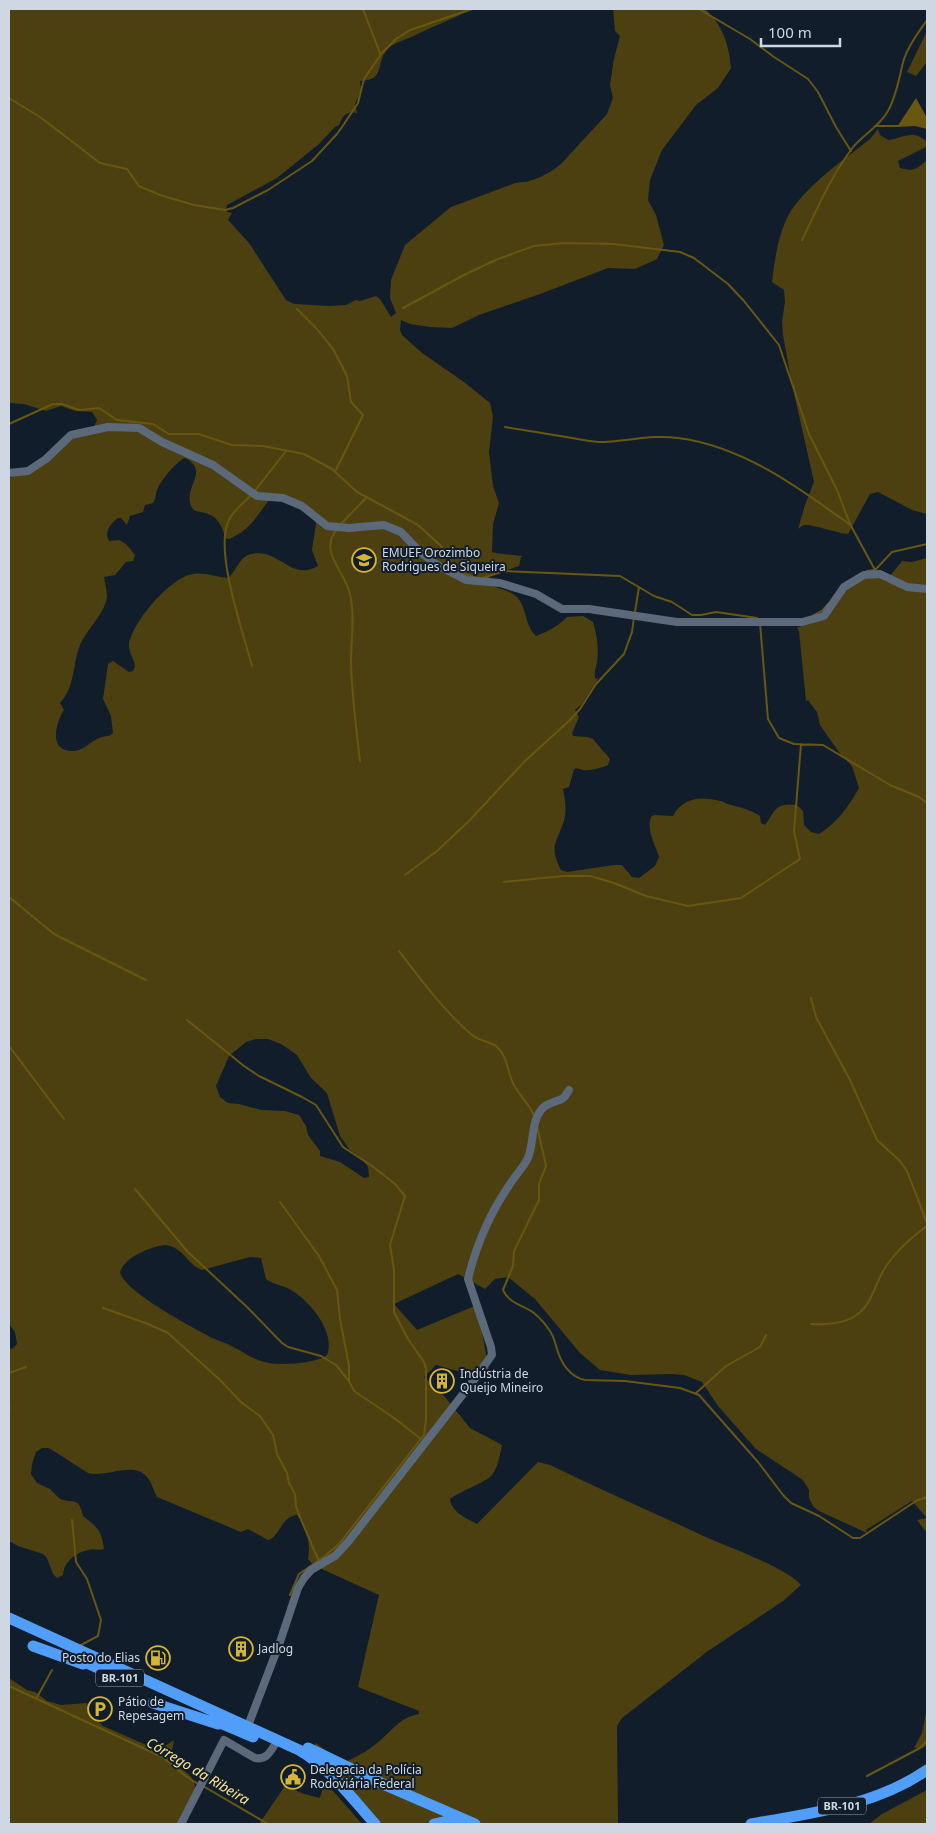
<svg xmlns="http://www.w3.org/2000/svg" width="936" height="1833" viewBox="0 0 936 1833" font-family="'Noto Sans',sans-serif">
<rect width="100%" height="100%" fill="#111d2b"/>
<path fill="#4d4010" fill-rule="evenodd" d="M 9,9 L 474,9 C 453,18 432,27 411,37 C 404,40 395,43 390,47 C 373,62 388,80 360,81 L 361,91 L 355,104 L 357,113 C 346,111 343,115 339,125 L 335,127 L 319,144 L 277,178 L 227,205 L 226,209 L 227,212 L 232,213 L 228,220 L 249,243 L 286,300 L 294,304 L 330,306 L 346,305 L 356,300 L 360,301 L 376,296 L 380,299 L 391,317 L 396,313 L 390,298 L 391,280 L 405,245 L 451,207 L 515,183 C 534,182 547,175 561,164 L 607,114 L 613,98 L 610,85 L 614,59 L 620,36 L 615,31 L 613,9 L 705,9 C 723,25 729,45 731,68 L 718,88 L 696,105 L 662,150 L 650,180 L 648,200 L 656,215 L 664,245 L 657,259 L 635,269 L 608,268 L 540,294 L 479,315 L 452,328 L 430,327 L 410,324 L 401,320 L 400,330 L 402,335 L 422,353 L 464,382 L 490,403 L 493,417 L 489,452 L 493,486 L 499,503 L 493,524 L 492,552 C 497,554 516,555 523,556 L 521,557 L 519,566 L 490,576 L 489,579 L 493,586 C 500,589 510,591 516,596 C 527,606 524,625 536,636 C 549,631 558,626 567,617 L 583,616 L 593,622 C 597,634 599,649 597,662 C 596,668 594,671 595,678 L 598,679 L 581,705 L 575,710 L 579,717 L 572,733 L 573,736 L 587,737 L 593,739 L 610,759 L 608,765 C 601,768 590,771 583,770 C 580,769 577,768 574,769 L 569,787 L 563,789 C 565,800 567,810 564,821 C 556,845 549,845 561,870 L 567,872 L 614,865 L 622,865 L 632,877 L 639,878 L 655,866 L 659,857 C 656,845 646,831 651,817 L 654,815 L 673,816 C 683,797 701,796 720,801 C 723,801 725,803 727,804 C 739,807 749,809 760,816 L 761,823 L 765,825 C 776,810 774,803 797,805 L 803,811 L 804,825 L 811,832 L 819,834 C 837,823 849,806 859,788 L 852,766 L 841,755 L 820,725 L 817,712 L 808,700 L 806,701 L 799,631 L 797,628 C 825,618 844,582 870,577 C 876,575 884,576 890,576 L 902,561 L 912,562 L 927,558 L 927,1533 L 917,1520 L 927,1518 L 912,1501 L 866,1530 L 867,1533 L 819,1511 L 813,1506 L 809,1498 L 809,1490 L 803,1480 L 756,1449 L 718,1406 L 702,1382 L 684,1375 L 671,1374 L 631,1375 L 600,1370 L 580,1353 L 535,1299 L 508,1277 L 495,1279 L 485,1289 L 458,1274 L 394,1304 L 417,1330 L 477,1305 L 489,1370 L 491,1371 L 482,1378 L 436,1365 L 424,1377 L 445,1397 L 470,1428 L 502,1445 C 500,1455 498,1467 492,1475 C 485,1483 460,1491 450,1499 C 451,1512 466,1518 477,1524 L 538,1462 L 550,1465 C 602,1490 654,1513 706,1537 C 730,1548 785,1567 801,1585 L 783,1601 L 708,1651 L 622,1718 L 617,1726 L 618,1824 L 483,1824 L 313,1748 L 316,1743 L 334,1757 L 346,1762 C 357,1756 368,1751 377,1743 C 391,1732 400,1717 419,1714 L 419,1711 L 358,1687 L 379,1595 L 313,1565 L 308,1559 C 311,1543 307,1528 297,1515 C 281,1516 280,1537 268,1540 L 248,1529 L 241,1532 L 157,1497 C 153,1490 152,1482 146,1476 C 133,1461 105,1478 88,1473 L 49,1448 L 42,1448 L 36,1452 L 32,1464 L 31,1474 L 37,1483 L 50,1489 L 60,1499 C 74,1504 79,1496 83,1516 C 98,1528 101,1529 104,1549 C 98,1551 94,1548 88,1550 C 75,1553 64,1562 63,1575 L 57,1578 L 53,1574 L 47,1558 L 43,1554 L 18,1546 L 9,1541 L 9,1348 L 12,1349 L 17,1344 L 15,1332 L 9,1324 L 9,478 L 31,470 L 72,439 L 93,429 L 97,420 L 92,412 L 75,411 L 61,406 L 46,411 L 24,404 L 9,403 ZM 185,458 C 209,470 186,485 190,503 C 193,514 199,510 208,514 C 218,517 223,528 225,538 L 229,539 C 250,530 256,517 269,500 L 287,498 L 314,516 L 316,524 L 312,550 L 318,566 C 291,582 279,548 252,554 C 239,556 237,571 228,578 C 216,577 205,572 193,574 C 171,577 133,621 129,644 C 128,650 134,659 135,666 L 133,671 L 129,672 L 113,661 L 108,664 L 103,699 L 111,716 L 113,733 C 108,738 104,735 99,738 C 90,742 84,750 75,751 C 48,753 55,724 64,710 L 60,703 C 75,687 72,668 79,648 C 85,630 104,616 107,597 C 107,591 105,583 104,577 L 115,575 L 126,562 L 133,561 L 135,555 L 126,544 L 119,540 L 109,541 C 104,532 110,524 118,518 L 121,518 L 127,525 L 130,516 L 143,512 L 145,505 L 153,503 C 157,497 155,493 158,488 C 161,480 178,460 185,458 ZM 256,1039 L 268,1039 L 281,1044 L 297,1055 L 311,1078 L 327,1093 L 340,1136 L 350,1150 L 361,1158 L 368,1167 L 369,1177 L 364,1178 L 340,1162 L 320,1156 L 320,1151 L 308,1135 L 306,1126 L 299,1115 L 285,1111 L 261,1110 L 239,1104 L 228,1103 L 220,1097 L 216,1086 L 229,1056 L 246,1042 ZM 165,1245 C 184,1247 186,1264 202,1270 L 250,1257 L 261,1258 L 266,1279 C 274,1285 283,1285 291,1290 C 310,1301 336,1332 327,1355 C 315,1364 278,1366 264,1362 C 252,1359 244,1352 233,1347 C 227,1343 219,1341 212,1338 C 194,1328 124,1292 120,1272 C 126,1256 150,1247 165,1245 Z
M 927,31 L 927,62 L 916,76 L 907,72 Z
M 878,129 L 880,135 L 888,140 C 902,138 913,129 926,141 L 926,147 L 898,161 L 900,168 C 915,172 916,169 927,160 L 927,514 L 912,510 L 878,492 L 870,494 L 848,534 C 838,533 811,524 805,525 C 803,525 800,527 798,529 L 805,505 L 814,482 L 791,380 L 783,335 L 782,322 L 785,302 L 784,290 L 772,282 C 775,257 779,226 795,205 C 815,179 845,159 870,139 Z
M 9,1678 L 27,1690 L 35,1692 L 47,1701 L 61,1705 L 86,1703 L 96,1710 L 100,1715 L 98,1717 L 98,1721 L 103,1726 L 144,1744 L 160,1749 L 174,1740 L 172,1751 L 174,1764 C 184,1771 196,1776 195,1790 L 179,1824 L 9,1824 Z
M 927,1708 L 927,1745 L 923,1748 L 914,1748 L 922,1733 Z
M 320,1758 L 458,1820 L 430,1821 L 426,1824 L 381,1824 L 341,1777 Z
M 324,1784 L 333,1791 L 362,1824 L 259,1824 L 285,1786 L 304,1794 L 320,1798 Z
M 927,1790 L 927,1824 L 869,1824 L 882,1814 Z"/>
<path fill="#685710" d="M 916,98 L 927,118 L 927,129 L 915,126 L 897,127 Z"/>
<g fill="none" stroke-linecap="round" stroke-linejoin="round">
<path stroke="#685710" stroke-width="2" d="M 363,9 L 380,53
M 699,9 L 750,39 L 774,57 L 808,79 L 818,92 L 836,127 L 851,151
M 9,98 L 40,117 L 100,163 L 127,169 L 139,186 L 160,195 L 194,205 L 225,210 L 233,208 L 268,190 L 312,161 L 337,134 L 344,124 L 358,103 L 364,79 L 381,54 L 396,39 L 410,30 L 472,9
M 875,126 L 898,126
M 802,240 C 817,209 832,174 854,146 C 864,134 880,126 888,111 C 897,95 899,77 904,59 C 909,44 918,33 927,20
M 403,308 L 466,274 L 498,259 L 534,246 L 564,243 L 614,244 L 680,252 L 694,258 L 728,284 L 744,301 L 779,345 L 809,434 L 837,490 L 850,524 L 875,570
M 297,309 L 317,329 L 333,349 L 347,376 L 351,402 L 363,415 L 335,472
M 9,424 L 53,404 L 62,404 L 79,410 L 99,408 L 117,420 L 153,424 L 169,434 L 199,434 L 232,445 L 263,446 L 304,454 L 332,469 L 357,492 L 418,525 L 441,546 L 456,569 L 461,572 L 473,577
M 505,427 C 522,430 538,432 554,435 C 569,437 584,441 599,442 C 625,442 652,434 678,438 C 742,446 798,487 849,524
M 254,492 L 286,451
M 250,496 C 243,504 232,511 228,522 C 215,553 243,632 252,666
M 340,525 L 366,498
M 337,529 C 318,552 345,571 350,594 C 355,616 351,640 351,663 C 352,696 356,728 360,761
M 867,571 L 875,570 L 892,552 L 927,544
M 483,578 L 504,571 L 620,576 L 654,596 L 672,602 L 692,615 L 701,615 L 716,612 L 757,618
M 635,612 L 639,587
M 814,615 L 823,610 L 828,604
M 760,623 L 768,719 L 779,738 L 794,744 L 823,745 L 890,785 L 919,797 L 927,803
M 405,875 L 437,851 L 469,821 L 525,761 L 570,720 L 580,709 L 596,684 L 624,654 L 632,632 L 634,617
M 504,882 L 564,876 L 590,876 L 614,883 L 646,896 L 688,906 L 741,898 L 800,859 L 794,832 L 801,744
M 9,897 L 54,934 L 146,980
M 399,951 C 421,980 444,1011 472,1035 C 479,1041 489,1041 496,1046 C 509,1057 507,1075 515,1087 C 521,1097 530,1105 534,1116
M 811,998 L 816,1017 L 850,1080 L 877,1140 L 900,1161 L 907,1171 L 927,1223
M 187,1020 L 244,1066 L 259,1076 L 302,1097 L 316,1105 L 343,1147 L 372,1166 L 395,1184 L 405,1196 L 390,1245 L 394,1270 L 394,1312 L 408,1339 L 424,1362 L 426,1369 L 426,1419 L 424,1435 L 339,1544 L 325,1556 L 299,1574 L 290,1595
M 9,1046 L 64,1119
M 537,1126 L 546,1166 L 539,1184 L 539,1200 L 514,1251 L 513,1266 L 503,1290 C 509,1304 524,1305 534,1313 C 540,1318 546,1325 550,1331 C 554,1337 555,1343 557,1349 C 561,1363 570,1377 585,1380 L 625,1381 L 680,1388 L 699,1395 L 758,1462 L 783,1495 L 791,1503 L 819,1516 L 853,1538 L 860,1538 L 916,1501 L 927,1497
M 135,1189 L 187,1251 L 248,1308 L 282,1343 L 288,1347 L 321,1356 L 336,1365 L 349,1381 L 354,1391 L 394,1418 L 421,1439
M 280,1202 L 319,1256 L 337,1290 L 340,1319 L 349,1366 L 349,1381
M 103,1308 L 148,1324 L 168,1333 L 220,1380 L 242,1403 L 260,1416 L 273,1435 L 277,1454 L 287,1473 L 289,1483 L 295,1494 L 296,1506 L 299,1515 L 318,1559
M 811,1324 C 834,1325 857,1323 869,1301 C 874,1292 877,1282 882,1273 C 893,1253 909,1239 927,1226
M 9,1373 L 26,1367
M 696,1393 L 726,1366 L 760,1347 L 766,1335
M 9,1408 L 10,1408
M 72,1520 L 76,1562 L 87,1579 L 101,1620 L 98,1636 L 81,1645
M 9,1686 L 160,1756 C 174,1764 184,1778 199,1784
M 36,1699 L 52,1670
M 867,1776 L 920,1748 L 927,1741
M 203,1786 L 268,1824"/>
<path stroke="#5b697b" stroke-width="8" d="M 9,473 L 28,471 L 46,459 L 71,435 L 108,427 L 139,428 L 162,442 L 213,465 L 257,496 L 283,498 L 302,506 L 327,526 L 349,528 L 384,525 L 401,532 L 420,552 L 439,566 L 466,580 L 500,583 L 536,594 L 562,609 L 589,609 L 677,622 L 802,622 L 824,616 L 844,587 L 864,575 L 880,574 L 907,587 L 927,589
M 249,1723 L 280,1642 L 298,1588 L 304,1578 L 311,1570 L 335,1556 L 348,1542 L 474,1380 L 492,1355 L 491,1347 L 468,1279 C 476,1246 489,1215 508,1187 C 514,1177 523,1168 528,1158 C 534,1143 531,1123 541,1110 C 546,1103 555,1102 562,1099 C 565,1097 567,1093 569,1090
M 181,1824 L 224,1740 L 255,1758 C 265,1760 269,1754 274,1746"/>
<path stroke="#509efa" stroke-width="11" d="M 9,1618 L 299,1750 C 330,1768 351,1797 375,1824
M 33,1646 L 83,1664
M 78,1659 L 118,1677
M 153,1703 L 218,1724
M 213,1720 L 253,1737
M 308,1748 L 385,1785 L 475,1824
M 434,1824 L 443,1822 L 458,1824
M 751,1824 C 811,1813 875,1806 927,1770"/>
</g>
<defs>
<g id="school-ring" transform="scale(1.25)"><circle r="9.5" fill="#111d2b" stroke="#d6b534" stroke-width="1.5"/><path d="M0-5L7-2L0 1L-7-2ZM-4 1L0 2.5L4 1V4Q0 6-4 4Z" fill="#d6b534"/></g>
<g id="building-ring" transform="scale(1.25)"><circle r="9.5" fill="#111d2b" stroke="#d6b534" stroke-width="1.5"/><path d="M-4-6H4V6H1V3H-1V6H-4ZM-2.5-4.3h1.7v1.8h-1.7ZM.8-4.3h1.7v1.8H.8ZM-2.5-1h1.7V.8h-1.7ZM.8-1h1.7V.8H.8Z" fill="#d6b534"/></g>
<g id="fuel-ring" transform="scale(1.25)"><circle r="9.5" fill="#111d2b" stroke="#d6b534" stroke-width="1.5"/><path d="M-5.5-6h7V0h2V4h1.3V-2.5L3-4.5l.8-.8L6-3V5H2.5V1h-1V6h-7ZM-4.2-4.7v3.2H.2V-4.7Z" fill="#d6b534"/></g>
<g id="parking-ring" transform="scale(1.25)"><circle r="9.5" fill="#111d2b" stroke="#d6b534" stroke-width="1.5"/><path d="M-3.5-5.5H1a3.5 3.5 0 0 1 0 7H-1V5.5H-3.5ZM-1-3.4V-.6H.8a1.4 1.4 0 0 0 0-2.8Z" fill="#d6b534"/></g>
<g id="civic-ring" transform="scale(1.25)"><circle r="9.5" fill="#111d2b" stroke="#d6b534" stroke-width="1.5"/><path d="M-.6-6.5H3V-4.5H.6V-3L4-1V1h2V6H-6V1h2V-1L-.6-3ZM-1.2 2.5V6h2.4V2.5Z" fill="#d6b534"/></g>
</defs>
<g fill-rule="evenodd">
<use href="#school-ring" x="364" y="560"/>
<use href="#building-ring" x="442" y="1381"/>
<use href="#building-ring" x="241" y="1649"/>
<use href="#fuel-ring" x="158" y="1658"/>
<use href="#parking-ring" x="100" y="1709"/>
<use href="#civic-ring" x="293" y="1777"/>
</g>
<g text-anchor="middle" stroke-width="4" stroke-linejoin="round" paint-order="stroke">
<g fill="#111d2b" stroke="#96a0ab" stroke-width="1">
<rect x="96" y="1669.5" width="48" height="17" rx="4"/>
<rect x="818" y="1797.5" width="48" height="17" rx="4"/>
</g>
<g font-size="11" font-weight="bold" fill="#cfd8e2">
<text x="120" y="1682">BR-101</text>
<text x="842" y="1810">BR-101</text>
</g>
<g font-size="12" fill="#cfd8e2" stroke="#111d2b" text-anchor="start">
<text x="382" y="557">EMUEF Orozimbo<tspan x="382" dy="14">Rodrigues de Siqueira</tspan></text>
<text x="460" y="1378">Indústria de<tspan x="460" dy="14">Queijo Mineiro</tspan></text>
<text x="258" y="1653">Jadlog</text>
<text x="140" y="1662" text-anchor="end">Posto do Elias</text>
<text x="118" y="1706">Pátio de<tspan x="118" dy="14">Repesagem</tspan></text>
<text x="310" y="1774">Delegacia da Polícia<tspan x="310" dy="14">Rodoviária Federal</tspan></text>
</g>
<g font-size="14" font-style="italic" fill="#fce38b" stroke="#111d2b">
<text transform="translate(198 1771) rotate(31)" y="5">Córrego da Ribeira</text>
</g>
</g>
<rect width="936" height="1833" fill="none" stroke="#cfd8e2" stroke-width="20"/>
<path d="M761 38v8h79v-8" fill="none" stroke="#cfd8e2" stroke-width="2.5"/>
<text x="768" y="38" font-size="15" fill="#cfd8e2" stroke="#111d2b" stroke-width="4" paint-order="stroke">100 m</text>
</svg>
